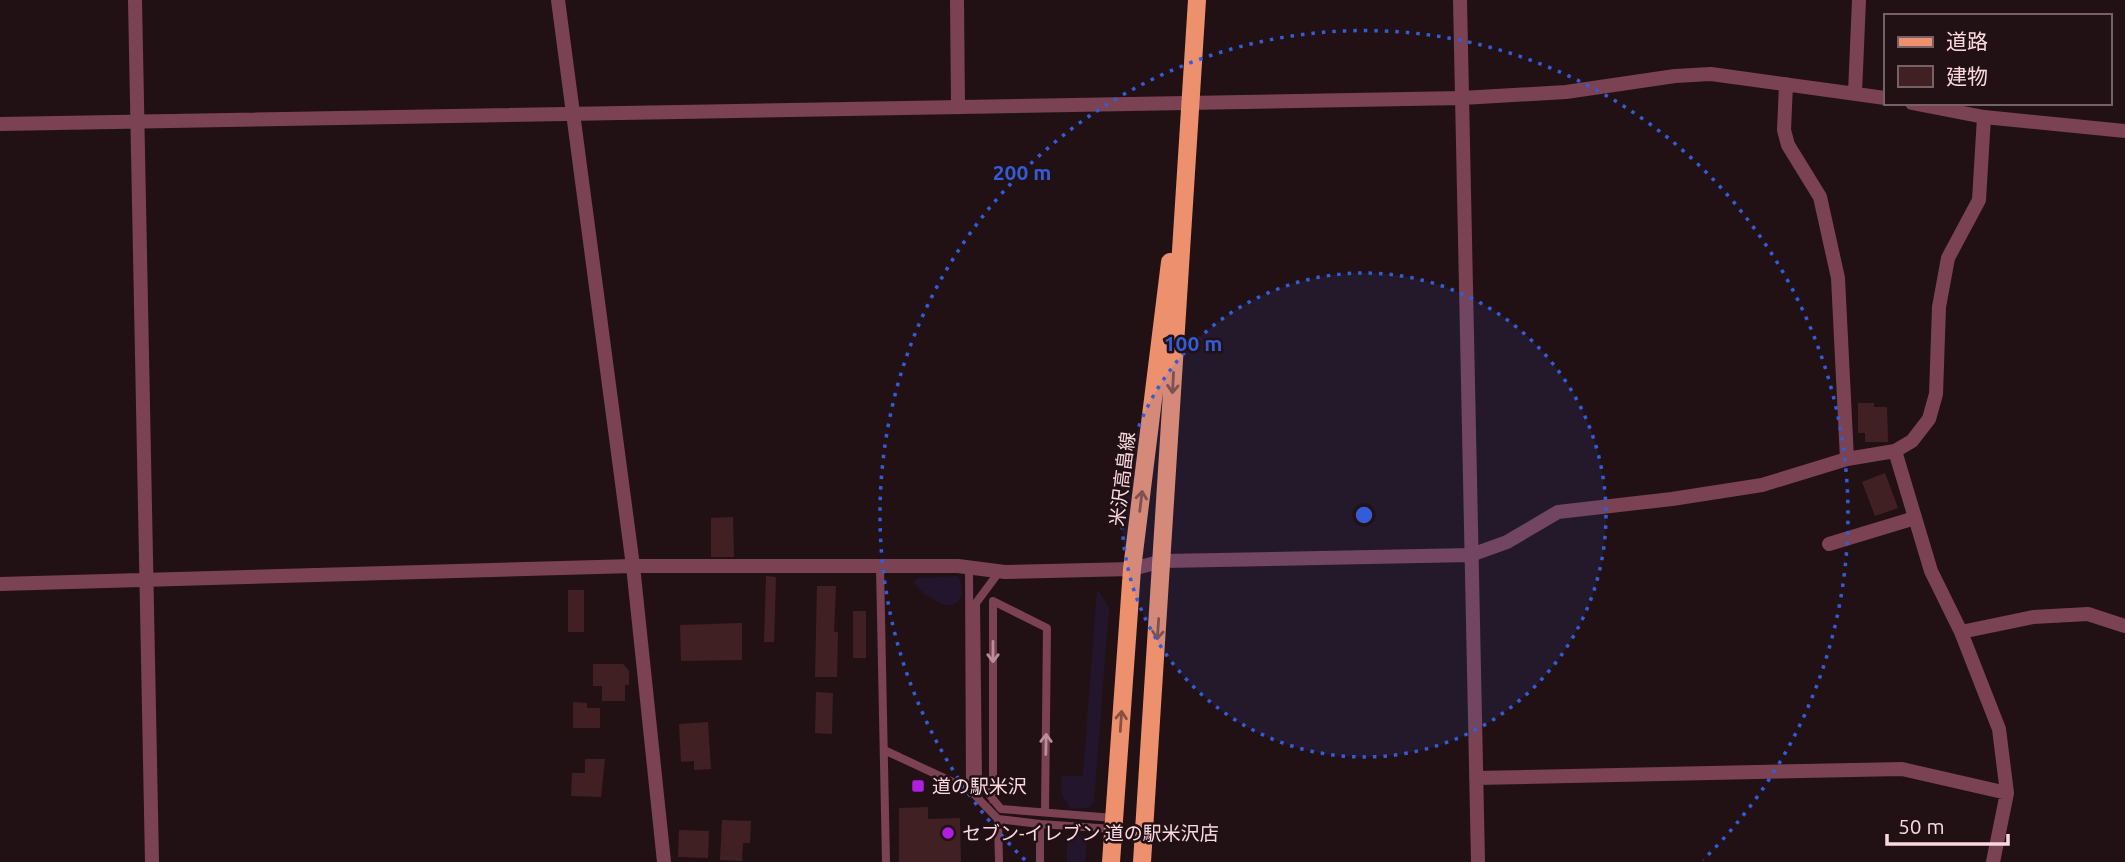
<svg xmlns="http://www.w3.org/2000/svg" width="2125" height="862" viewBox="0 0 2125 862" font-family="Ubuntu,'Noto Sans JP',sans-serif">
<rect width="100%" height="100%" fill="#221114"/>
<path fill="#23152b" d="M 957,576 C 965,585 965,607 946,605 C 937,603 918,591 914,582 L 918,578 Z
M 1097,589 L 1109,607 L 1094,803 L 1088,808 L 1071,809 L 1062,795 L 1061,776 L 1083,776 Z
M 1067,835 L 1087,836 L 1085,862 L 1067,862 Z"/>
<path fill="#412024" d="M 1858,403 L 1874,403 L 1874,407 L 1887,407 L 1888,442 L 1865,442 L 1865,433 L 1858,433 Z
M 1885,473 L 1898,508 L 1875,516 L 1862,482 Z
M 733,517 L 734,557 L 711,557 L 711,518 Z
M 766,576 L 776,577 L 774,642 L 764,642 Z
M 817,586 L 836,586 L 834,632 L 838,632 L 837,677 L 815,677 Z
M 568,590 L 584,590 L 584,632 L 568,632 Z
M 853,611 L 866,611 L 866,658 L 853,658 Z
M 742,623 L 742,660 L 681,661 L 680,625 Z
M 593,664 L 623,664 L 629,671 L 629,685 L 625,685 L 625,701 L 602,701 L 602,686 L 593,686 Z
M 816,692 L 833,693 L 832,734 L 815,733 Z
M 573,702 L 587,703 L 587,708 L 600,708 L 600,728 L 573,728 Z
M 708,722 L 711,769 L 694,770 L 694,761 L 681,762 L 679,724 Z
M 585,759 L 605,759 L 601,797 L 571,796 L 572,773 L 585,773 Z
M 928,807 L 928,819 L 960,818 L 961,862 L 899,862 L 899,808 Z
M 722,820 L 751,821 L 750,843 L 743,843 L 742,861 L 720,860 Z
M 679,830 L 709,831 L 708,858 L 678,857 Z"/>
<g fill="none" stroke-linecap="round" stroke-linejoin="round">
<path stroke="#7b4254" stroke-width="8" d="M 880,567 L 886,862
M 969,567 L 970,790 L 998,819 L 1040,824
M 999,572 L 976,603 L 978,781 L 1001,809 L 1114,818
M 884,750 L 970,790
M 993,800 L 993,601 L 1047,628 L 1045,812
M 998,819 L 999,862
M 1040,862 L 1040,824 L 1113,829"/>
<path stroke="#7b4254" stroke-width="14" d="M 135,0 L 152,862
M 957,0 L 958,106
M 1460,0 L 1478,862
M 1786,84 L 1784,130 L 1788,145 L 1820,197 L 1838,278 L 1847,459
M 1855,93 L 1859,0
M 1912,103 L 1984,117 L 2125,131
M 0,124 L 1462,98 L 1566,92 L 1675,76 L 1711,74 L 1885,98
M 1895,451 L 1931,571 L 1961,632 L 1999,729 L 2007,793 L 1993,862
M 1829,544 L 1915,518
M 0,584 L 633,566 L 958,566 L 1005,572 L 1132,569 L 1163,561 L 1471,555 L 1507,542 L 1558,512 L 1672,499 L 1762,485 L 1847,459 L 1895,451 L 1912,441 L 1929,419 L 1936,394 L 1939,307 L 1948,258 L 1979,200 L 1984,117
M 1961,632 L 2033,617 L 2088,614 L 2125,626
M 1476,778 L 1902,769 L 2007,793"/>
<path stroke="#7b4254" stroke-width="14" d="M 558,0 L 633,566 L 664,862"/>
<path stroke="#ec906d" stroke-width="18" d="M 1111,862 L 1132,569 L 1170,262
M 1142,862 L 1197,0"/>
</g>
<defs><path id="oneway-shaft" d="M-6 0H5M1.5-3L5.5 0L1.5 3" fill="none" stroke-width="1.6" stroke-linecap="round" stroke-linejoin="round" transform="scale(1.75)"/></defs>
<g stroke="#875040">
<use href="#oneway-shaft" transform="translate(1173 383) rotate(93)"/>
<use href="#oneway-shaft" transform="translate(1141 501) rotate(-83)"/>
<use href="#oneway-shaft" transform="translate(1158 629) rotate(94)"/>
<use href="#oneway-shaft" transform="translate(1121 721) rotate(-86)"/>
</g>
<g stroke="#ba8d9a">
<use href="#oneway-shaft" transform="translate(993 652) rotate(90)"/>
<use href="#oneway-shaft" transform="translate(1046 744) rotate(-89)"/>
</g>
<circle cx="1364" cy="515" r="242" fill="#335cd9" fill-opacity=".12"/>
<g fill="none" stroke="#335cd9" stroke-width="3.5" stroke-dasharray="3.5 7">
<circle cx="1364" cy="515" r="242"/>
<path d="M1025 860A484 484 0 1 1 1703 860"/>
</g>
<g fill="#b01ee0" stroke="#221114" stroke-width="2.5">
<rect x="911" y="779" width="14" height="14" rx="3.5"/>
<circle cx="948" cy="833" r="7"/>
</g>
<g text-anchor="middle" stroke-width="5" stroke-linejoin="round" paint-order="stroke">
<g font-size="19" fill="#fad8e0" stroke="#221114">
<text transform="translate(1122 479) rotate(-83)" y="7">米沢高畠線</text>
</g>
<g font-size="19" fill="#fad8e0" stroke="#221114" text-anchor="start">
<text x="932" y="793">道の駅米沢</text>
<text x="962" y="840">セブン-イレブン 道の駅米沢店</text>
</g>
</g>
<circle cx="1364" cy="515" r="10" fill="#335cd9" stroke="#221114" stroke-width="3.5"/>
<g font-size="21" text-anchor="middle" font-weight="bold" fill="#335cd9" stroke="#221114" stroke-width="5" stroke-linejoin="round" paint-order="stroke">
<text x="1022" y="180">200 m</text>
<text x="1193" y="351">100 m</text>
</g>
<rect x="1884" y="14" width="228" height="91" fill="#221114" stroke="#786166" stroke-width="2"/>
<rect x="1898" y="37" width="35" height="10" fill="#ec906d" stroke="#786166" stroke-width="2"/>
<text x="1946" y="49" font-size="21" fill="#fad8e0">道路</text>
<rect x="1898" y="66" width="35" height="21" fill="#412024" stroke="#786166" stroke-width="2"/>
<text x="1946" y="84" font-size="21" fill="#fad8e0">建物</text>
<path d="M1887 834v10h121v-10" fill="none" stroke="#fad8e0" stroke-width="3.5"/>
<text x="1898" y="834" font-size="21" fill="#fad8e0" stroke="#221114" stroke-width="5" paint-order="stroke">50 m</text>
</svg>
